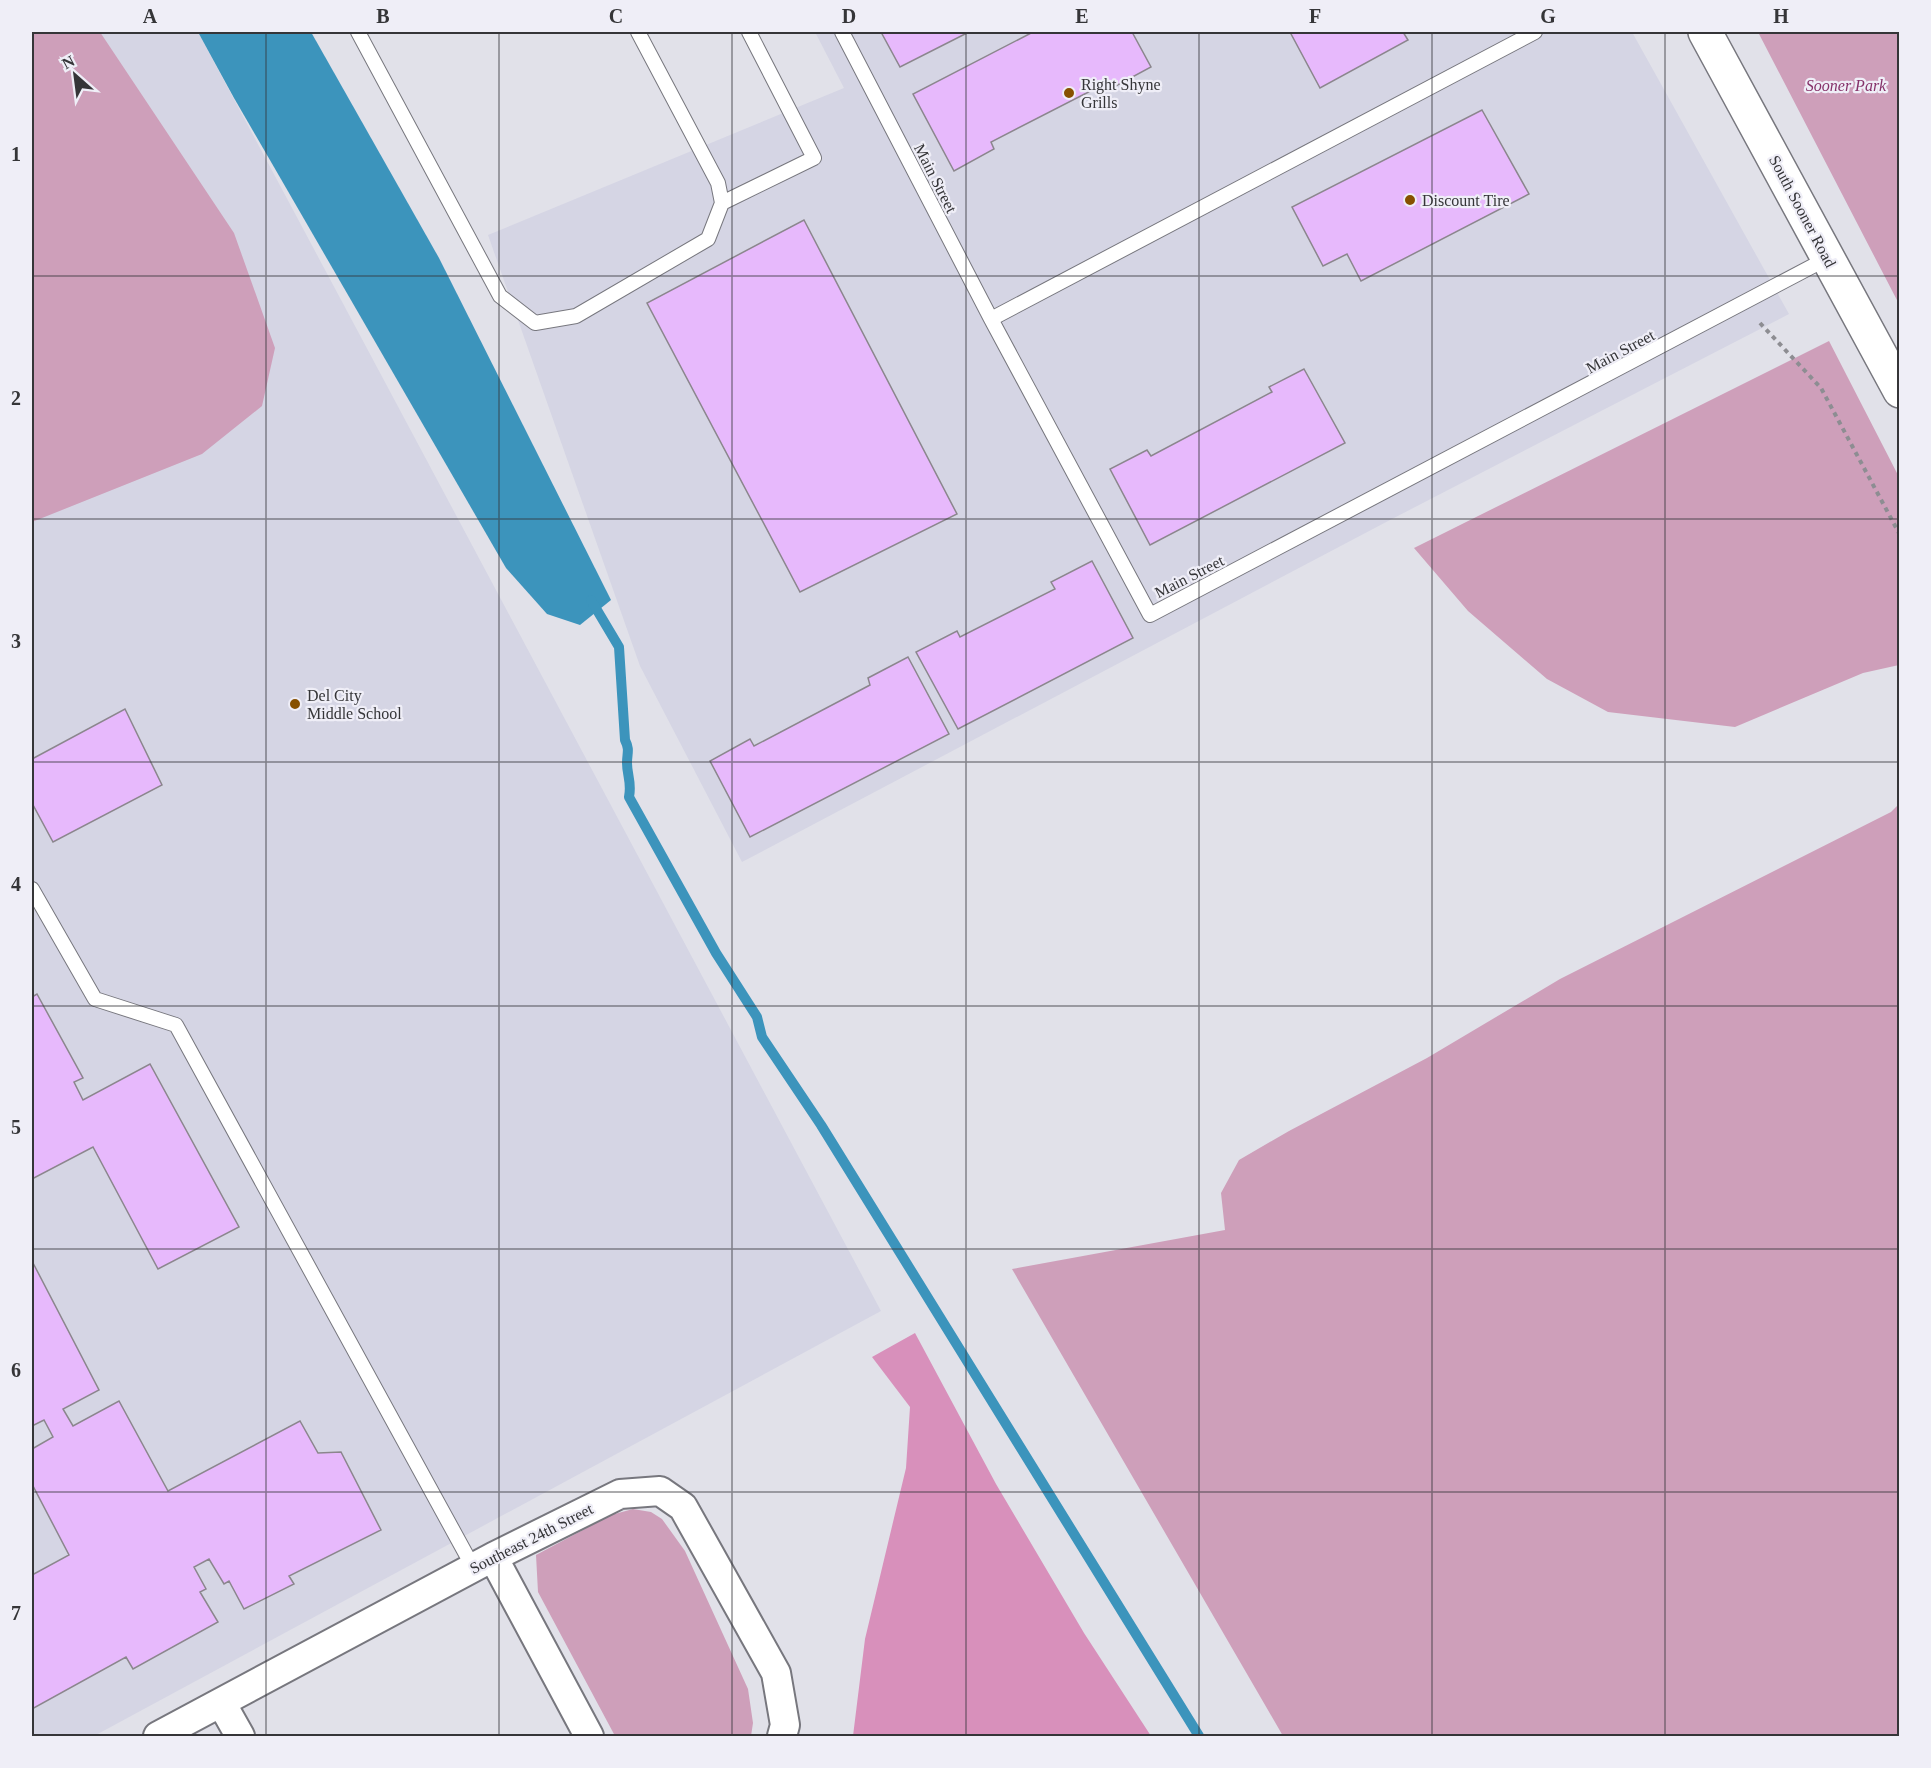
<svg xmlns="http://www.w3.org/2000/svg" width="1931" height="1768" viewBox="0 0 1931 1768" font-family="'Times New Roman',serif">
<rect width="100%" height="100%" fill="#e1e1e9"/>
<path fill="#d5d5e4" d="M 32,32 L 198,32 L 881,1311 L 94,1736 L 32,1736 Z
M 815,32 L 1632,32 L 1789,314 L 1390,520 L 742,862 L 640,666 L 488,235 L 844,88 Z"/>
<path fill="#ce9fba" d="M 32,32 L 100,32 L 234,233 L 275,348 L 262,406 L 202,454 L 32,522 Z
M 1758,32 L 1899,32 L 1899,304 Z
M 1829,341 L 1899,477 L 1899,665 L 1863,673 L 1735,727 L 1608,712 L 1547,679 L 1468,611 L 1414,548 Z
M 1899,804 L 1899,1736 L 1283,1736 L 1012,1269 L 1225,1230 L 1221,1193 L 1239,1160 L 1289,1131 L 1427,1058 L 1560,979 L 1891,812 Z
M 633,1509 L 651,1512 L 662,1519 L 685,1551 L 748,1689 L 753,1723 L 751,1736 L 615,1736 L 538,1592 L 536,1555 L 611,1515 Z"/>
<path fill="#d890bb" d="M 915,1333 L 996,1484 L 1084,1633 L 1151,1736 L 853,1736 L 865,1639 L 906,1468 L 910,1407 L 872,1357 Z"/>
<path fill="#3c94bc" d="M 198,32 L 311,32 L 439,258 L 611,600 L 580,625 L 547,614 L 506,568 L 234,98 Z"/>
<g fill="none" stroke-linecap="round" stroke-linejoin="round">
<path stroke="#3c94bc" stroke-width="10" d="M 591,600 L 619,647 L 625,740 C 630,750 627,753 627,763 C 627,776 632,782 629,797 L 716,953 L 757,1017 L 762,1037 L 821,1125 L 1199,1736"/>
</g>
<path fill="#e7b9fc" stroke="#8b868d" stroke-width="1.5" d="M 881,32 L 969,32 L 900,67 Z
M 1033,32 L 1132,32 L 1151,67 L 1112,88 L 1108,82 L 991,142 L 994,149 L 954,171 L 913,94 Z
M 1290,32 L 1403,32 L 1408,40 L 1320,88 Z
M 1482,110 L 1529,194 L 1361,281 L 1347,254 L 1323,266 L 1292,207 Z
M 804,220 L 957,514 L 800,592 L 647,303 Z
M 1304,369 L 1345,443 L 1150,545 L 1110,469 L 1147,450 L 1151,456 L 1272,392 L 1269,387 Z
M 1092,561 L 1133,638 L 958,729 L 916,652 L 957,631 L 960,637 L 1055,589 L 1051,582 Z
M 908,657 L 949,734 L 750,837 L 710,761 L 750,739 L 754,746 L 870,685 L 868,678 Z
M 125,709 L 162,785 L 53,842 L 32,803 L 32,759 Z
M 37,994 L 83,1078 L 74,1082 L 83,1100 L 150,1064 L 239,1227 L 158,1269 L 93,1147 L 32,1179 L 32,997 Z
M 32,1261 L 99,1390 L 63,1409 L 73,1426 L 119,1401 L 168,1491 L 300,1421 L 318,1453 L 341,1452 L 381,1530 L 289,1576 L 294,1584 L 244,1609 L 229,1581 L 224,1584 L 209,1559 L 194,1567 L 206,1589 L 200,1592 L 218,1622 L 133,1669 L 126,1657 L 32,1709 L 32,1575 L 69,1555 L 32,1484 L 32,1449 L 53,1437 L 44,1420 L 32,1426 Z"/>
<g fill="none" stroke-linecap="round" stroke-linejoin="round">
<g stroke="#77777e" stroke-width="16">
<path id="service" d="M 358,32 L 500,296 L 535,323 L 576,316 L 708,239 L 722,203 L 718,183 L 638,32
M 842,32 L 991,319 L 1150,615 L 1828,258
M 722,203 L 814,158 L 749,32
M 991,319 L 1535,32
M 32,889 L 95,999 L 176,1025 L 473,1567"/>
</g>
<g stroke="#77777e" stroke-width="32">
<path id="minor" d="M 493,1557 L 589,1736
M 222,1704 L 240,1736
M 158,1736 L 493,1557 L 620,1494 L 660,1491 L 683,1507 L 776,1673 L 785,1725 L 782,1736"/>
</g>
<g stroke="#77777e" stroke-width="36">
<path id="secondary" d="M 1705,32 L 1900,391"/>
</g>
<path stroke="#8d8d92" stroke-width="4" stroke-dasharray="4.5 4.5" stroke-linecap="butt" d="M 1760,323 L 1821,388 L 1900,535"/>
<use href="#service" stroke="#fff" stroke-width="14"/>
<use href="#minor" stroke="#fff" stroke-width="28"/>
<use href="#secondary" stroke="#fff" stroke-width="33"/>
</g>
<path fill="none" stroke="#353538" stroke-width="1.5" stroke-opacity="0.55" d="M 266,32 L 266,1736M 499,32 L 499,1736M 732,32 L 732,1736M 966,32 L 966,1736M 1199,32 L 1199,1736M 1432,32 L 1432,1736M 1665,32 L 1665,1736M 32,276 L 1900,276M 32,519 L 1900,519M 32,762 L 1900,762M 32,1006 L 1900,1006M 32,1249 L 1900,1249M 32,1492 L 1900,1492"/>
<g fill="#875000" stroke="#efeef7" stroke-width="2">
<circle cx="1069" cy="93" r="6"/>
<circle cx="1410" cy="200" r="6"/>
<circle cx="295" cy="704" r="6"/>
</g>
<g text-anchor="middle" stroke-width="4.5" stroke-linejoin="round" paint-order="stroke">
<g font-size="16" fill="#353538" stroke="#efeef7" text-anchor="start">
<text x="1081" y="90">Right Shyne<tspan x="1081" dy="18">Grills</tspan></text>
<text x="1422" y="206">Discount Tire</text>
<text x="307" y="701">Del City<tspan x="307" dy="18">Middle School</tspan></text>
</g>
<g font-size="16" font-style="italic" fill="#86326a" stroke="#efeef7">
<text x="1846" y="91">Sooner Park</text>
</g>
<g font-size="16" fill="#353538" stroke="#efeef7">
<text transform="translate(936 178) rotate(63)" y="6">Main Street</text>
<text transform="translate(1803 211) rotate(62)" y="6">South Sooner Road</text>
<text transform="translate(1620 351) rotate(-28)" y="6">Main Street</text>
<text transform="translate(1189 576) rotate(-27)" y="6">Main Street</text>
<text transform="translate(531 1538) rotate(-27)" y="6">Southeast 24th Street</text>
</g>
</g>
<rect width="1931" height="1768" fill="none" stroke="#efeef7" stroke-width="66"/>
<g transform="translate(75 75) rotate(332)" stroke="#efeef7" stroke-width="4.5" paint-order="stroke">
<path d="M0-4.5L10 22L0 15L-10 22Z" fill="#353538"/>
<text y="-9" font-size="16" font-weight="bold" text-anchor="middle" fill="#353538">N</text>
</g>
<rect x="33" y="33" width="1865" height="1702" fill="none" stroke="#353538" stroke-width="2"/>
<g font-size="20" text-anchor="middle" font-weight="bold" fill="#353538">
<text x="150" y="23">A</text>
<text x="383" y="23">B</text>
<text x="616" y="23">C</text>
<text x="849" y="23">D</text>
<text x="1082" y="23">E</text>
<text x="1315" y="23">F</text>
<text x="1548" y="23">G</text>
<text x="1781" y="23">H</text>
<text x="16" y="161">1</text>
<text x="16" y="405">2</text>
<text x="16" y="648">3</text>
<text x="16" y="891">4</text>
<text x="16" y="1134">5</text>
<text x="16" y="1377">6</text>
<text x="16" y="1620">7</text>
</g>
</svg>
